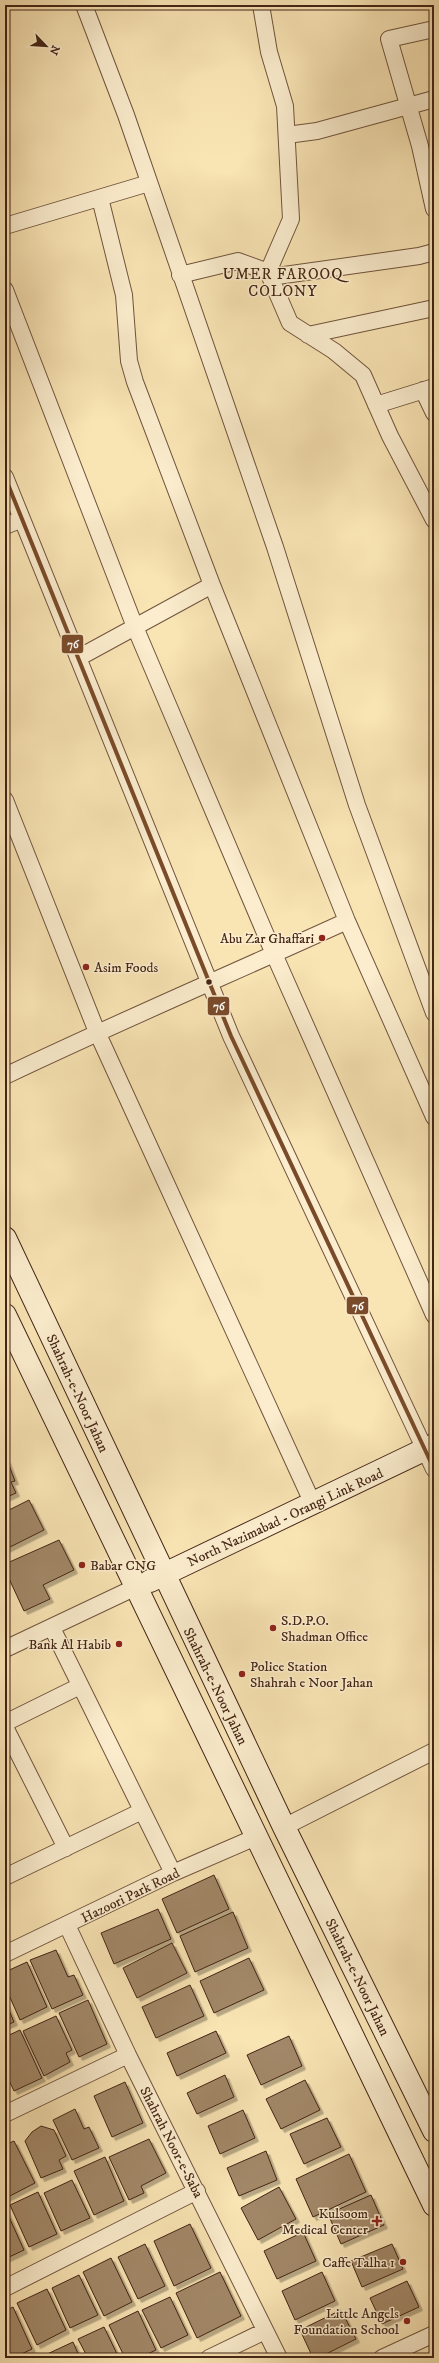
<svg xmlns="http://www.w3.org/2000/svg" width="439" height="2363" viewBox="0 0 439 2363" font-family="'IM FELL DW Pica',serif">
<defs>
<filter id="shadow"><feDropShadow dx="3.5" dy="3.5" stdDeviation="0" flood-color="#0004"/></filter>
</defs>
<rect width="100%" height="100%" fill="#f9e4b4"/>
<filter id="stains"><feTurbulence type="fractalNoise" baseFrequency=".005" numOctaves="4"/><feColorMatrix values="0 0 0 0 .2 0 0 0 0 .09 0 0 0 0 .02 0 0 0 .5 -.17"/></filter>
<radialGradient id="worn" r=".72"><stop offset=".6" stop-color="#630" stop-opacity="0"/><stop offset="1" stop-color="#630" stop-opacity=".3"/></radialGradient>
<path fill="#a28868" stroke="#432415" filter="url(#shadow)" d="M 7,1460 L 15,1481 L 11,1482 L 16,1493 L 5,1498 L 5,1461 Z
M 29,1500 L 44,1530 L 6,1549 L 5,1512 Z
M 59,1540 L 74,1570 L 43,1585 L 50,1599 L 24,1611 L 5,1570 L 5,1564 Z
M 214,1875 L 229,1909 L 177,1933 L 162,1899 Z
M 158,1909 L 171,1939 L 114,1964 L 101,1933 Z
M 233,1912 L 248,1948 L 195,1972 L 180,1936 Z
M 172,1943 L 187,1973 L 137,1998 L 123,1968 Z
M 56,1950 L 68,1977 L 74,1975 L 83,1995 L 52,2009 L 30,1960 Z
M 249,1958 L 264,1990 L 214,2013 L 200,1981 Z
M 27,1962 L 47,2007 L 20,2020 L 5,1986 L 5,1972 Z
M 190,1985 L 204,2016 L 156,2038 L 142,2007 Z
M 88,2000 L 107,2044 L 79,2057 L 59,2013 Z
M 5,2001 L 14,2022 L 5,2026 Z
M 56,2016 L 72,2050 L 66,2053 L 70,2062 L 44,2076 L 23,2031 Z
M 20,2030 L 42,2078 L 14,2091 L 5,2072 L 5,2037 Z
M 216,2031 L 226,2053 L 177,2076 L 167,2053 Z
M 289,2036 L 302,2066 L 261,2085 L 247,2055 Z
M 225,2075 L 234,2097 L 197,2114 L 187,2093 Z
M 305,2080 L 320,2110 L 281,2129 L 266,2099 Z
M 125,2082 L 143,2123 L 112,2137 L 94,2096 Z
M 75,2109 L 84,2129 L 89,2127 L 99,2148 L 72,2160 L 53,2120 Z
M 243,2110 L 255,2138 L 220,2154 L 208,2126 Z
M 327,2118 L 341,2147 L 304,2164 L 290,2134 Z
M 41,2126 L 54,2130 L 66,2156 L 59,2160 L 63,2169 L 41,2178 L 25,2141 L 32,2132 Z
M 149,2139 L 166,2173 L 141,2186 L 144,2193 L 129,2200 L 109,2157 Z
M 14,2141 L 35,2183 L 6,2198 L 5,2145 Z
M 266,2151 L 277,2180 L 239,2196 L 227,2168 Z
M 349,2154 L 366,2192 L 313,2217 L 296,2179 Z
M 105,2157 L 124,2201 L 94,2215 L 74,2171 Z
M 72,2180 L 90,2218 L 61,2231 L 44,2193 Z
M 279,2187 L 296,2219 L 258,2240 L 241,2208 Z
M 38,2192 L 57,2234 L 29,2247 L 10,2205 Z
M 371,2195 L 384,2225 L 341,2244 L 328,2214 Z
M 5,2208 L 24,2250 L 5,2259 Z
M 190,2224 L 211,2268 L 174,2286 L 154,2241 Z
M 303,2232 L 316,2261 L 277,2279 L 264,2251 Z
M 145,2244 L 165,2286 L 138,2299 L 118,2257 Z
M 392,2244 L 403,2269 L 362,2287 L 351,2261 Z
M 111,2258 L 132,2302 L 104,2316 L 83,2272 Z
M 220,2272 L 241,2316 L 197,2338 L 176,2293 Z
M 322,2272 L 335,2301 L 295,2320 L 282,2291 Z
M 79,2275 L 98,2315 L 70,2328 L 52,2288 Z
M 407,2281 L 419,2307 L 382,2324 L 370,2298 Z
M 47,2289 L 66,2330 L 37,2345 L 17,2303 Z
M 170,2297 L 188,2335 L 161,2348 L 142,2310 Z
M 13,2307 L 32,2349 L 13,2358 L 5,2358 L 5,2311 Z
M 341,2310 L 356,2339 L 318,2358 L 313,2358 L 300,2330 Z
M 138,2311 L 156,2350 L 139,2358 L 125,2358 L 109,2325 Z
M 104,2327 L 119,2358 L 88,2358 L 78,2339 Z
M 73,2342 L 80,2358 L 43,2358 L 43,2356 Z"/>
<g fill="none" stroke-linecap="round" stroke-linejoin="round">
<g stroke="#70543d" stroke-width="18">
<path id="street" d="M 84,5 L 126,115 L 275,547 L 357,805 L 434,1013
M 261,5 L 269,52 L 285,106 L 291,219 L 268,272
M 434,29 L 389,39 L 420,146 L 434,209
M 287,135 L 317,131 L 434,99
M 100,198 L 124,295 L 129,361 L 135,382 L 212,585 L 347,921 L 434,1117
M 5,226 L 149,183
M 180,275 L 238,261 L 268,272 L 290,323 L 334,351 L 363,375 L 390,436 L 434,520
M 270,277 L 419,256 L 434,252
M 5,290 L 135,627 L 274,954 L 434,1315
M 308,335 L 434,308
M 423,390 L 434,413
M 376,405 L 434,387
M 5,477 L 231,1036 L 434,1469
M 5,526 L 22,519
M 78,658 L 212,585
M 5,800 L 97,1032 L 313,1504
M 5,1076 C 118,1022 233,973 347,921
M 52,1628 L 173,1873
M 5,1649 L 136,1587
M 5,1723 L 80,1686
M 5,1727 L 66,1848
M 284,1827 L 434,1751
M 5,1877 L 142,1811
M 67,1925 L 128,2055 L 279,2358
M 5,1954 L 173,1873 L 256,1837
M 5,2114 L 128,2055
M 5,2288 L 197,2191
M 209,2358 L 265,2331
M 382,2358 L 434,2334"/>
</g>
<g stroke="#432415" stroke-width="24">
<path id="secondary" d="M 5,1238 L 284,1827 L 434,2131
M 5,1315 L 434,2205
M 150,1581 L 434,1445"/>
</g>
<use href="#street" stroke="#fbedce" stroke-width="16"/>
<use href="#secondary" stroke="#fbedce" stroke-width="22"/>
<g stroke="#fbedce" stroke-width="7">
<path id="bus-1" d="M 5,477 L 231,1036 L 434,1469"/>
</g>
<use href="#bus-1" stroke="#7a4b2a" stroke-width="4"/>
</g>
<g fill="#8f2418" stroke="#fbedce" stroke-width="1.5">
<circle cx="322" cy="938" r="4"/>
<circle cx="86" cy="967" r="4"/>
<circle cx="82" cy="1565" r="4"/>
<circle cx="273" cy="1628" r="4"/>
<circle cx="119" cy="1644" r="4"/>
<circle cx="242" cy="1674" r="4"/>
<path d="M375 2215h4v4h4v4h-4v4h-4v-4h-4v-4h4z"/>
<circle cx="403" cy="2262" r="4"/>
<circle cx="407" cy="2321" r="4"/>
</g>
<circle fill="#432415" stroke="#fbedce" stroke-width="1.5" cx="209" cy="982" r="3.5"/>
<g text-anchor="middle" stroke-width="3" stroke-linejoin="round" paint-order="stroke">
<g font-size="14" fill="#432415" stroke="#fbedce" text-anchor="end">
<text x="314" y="943">Abu Zar Ghaffari</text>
<text x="94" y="972" text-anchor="start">Asim Foods</text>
<text x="90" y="1570" text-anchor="start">Babar CNG</text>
<text x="281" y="1625" text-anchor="start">S.D.P.O.<tspan x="281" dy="16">Shadman Office</tspan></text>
<text x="111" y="1649">Bank Al Habib</text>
<text x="250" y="1671" text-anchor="start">Police Station<tspan x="250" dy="16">Shahrah e Noor Jahan</tspan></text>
<text x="368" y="2218">Kulsoom<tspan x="368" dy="16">Medical Center</tspan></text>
<text x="395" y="2267">Caffe Talha 1</text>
<text x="399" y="2318">Little Angels<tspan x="399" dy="16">Foundation School</tspan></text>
</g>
<g font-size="14" fill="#432415" stroke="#fbedce">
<text transform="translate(78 1393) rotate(65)" y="5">Shahrah-e-Noor Jahan</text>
<text transform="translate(285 1517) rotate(-25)" y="5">North Nazimabad - Orangi Link Road</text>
<text transform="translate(216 1686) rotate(64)" y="5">Shahrah-e-Noor Jahan</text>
<text transform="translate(130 1895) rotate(-26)" y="5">Hazoori Park Road</text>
<text transform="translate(358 1977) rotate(64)" y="5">Shahrah-e-Noor Jahan</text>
<text transform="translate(172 2142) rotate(63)" y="5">Shahrah Noor-e-Saba</text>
</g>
<g font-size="15" letter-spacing="1" fill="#432415" stroke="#fbedce">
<text x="283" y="279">UMER FAROOQ<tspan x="283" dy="17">COLONY</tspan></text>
</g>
</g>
<g stroke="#fbedce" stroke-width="1.5">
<rect x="61" y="634" width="23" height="20" rx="4" fill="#7a4b2a"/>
<rect x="207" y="996" width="23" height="20" rx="4" fill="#7a4b2a"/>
<rect x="346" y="1296" width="23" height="19" rx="4" fill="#7a4b2a"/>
</g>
<g font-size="11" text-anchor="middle" font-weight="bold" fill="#fff">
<text x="73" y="648">76</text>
<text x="219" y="1010">76</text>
<text x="358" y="1310">76</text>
</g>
<rect width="439" height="2363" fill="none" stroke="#f9e4b4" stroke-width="20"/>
<rect x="6" y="6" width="427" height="2351" fill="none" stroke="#432415" stroke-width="2"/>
<rect x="10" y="10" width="419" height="2343" fill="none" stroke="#432415"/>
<g transform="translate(46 46) rotate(115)" stroke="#fbedce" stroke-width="3" paint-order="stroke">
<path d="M0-3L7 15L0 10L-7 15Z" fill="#432415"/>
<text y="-6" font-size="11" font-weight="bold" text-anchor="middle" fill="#432415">N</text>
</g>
<rect width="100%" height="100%" filter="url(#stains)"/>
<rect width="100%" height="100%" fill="url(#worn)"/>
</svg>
